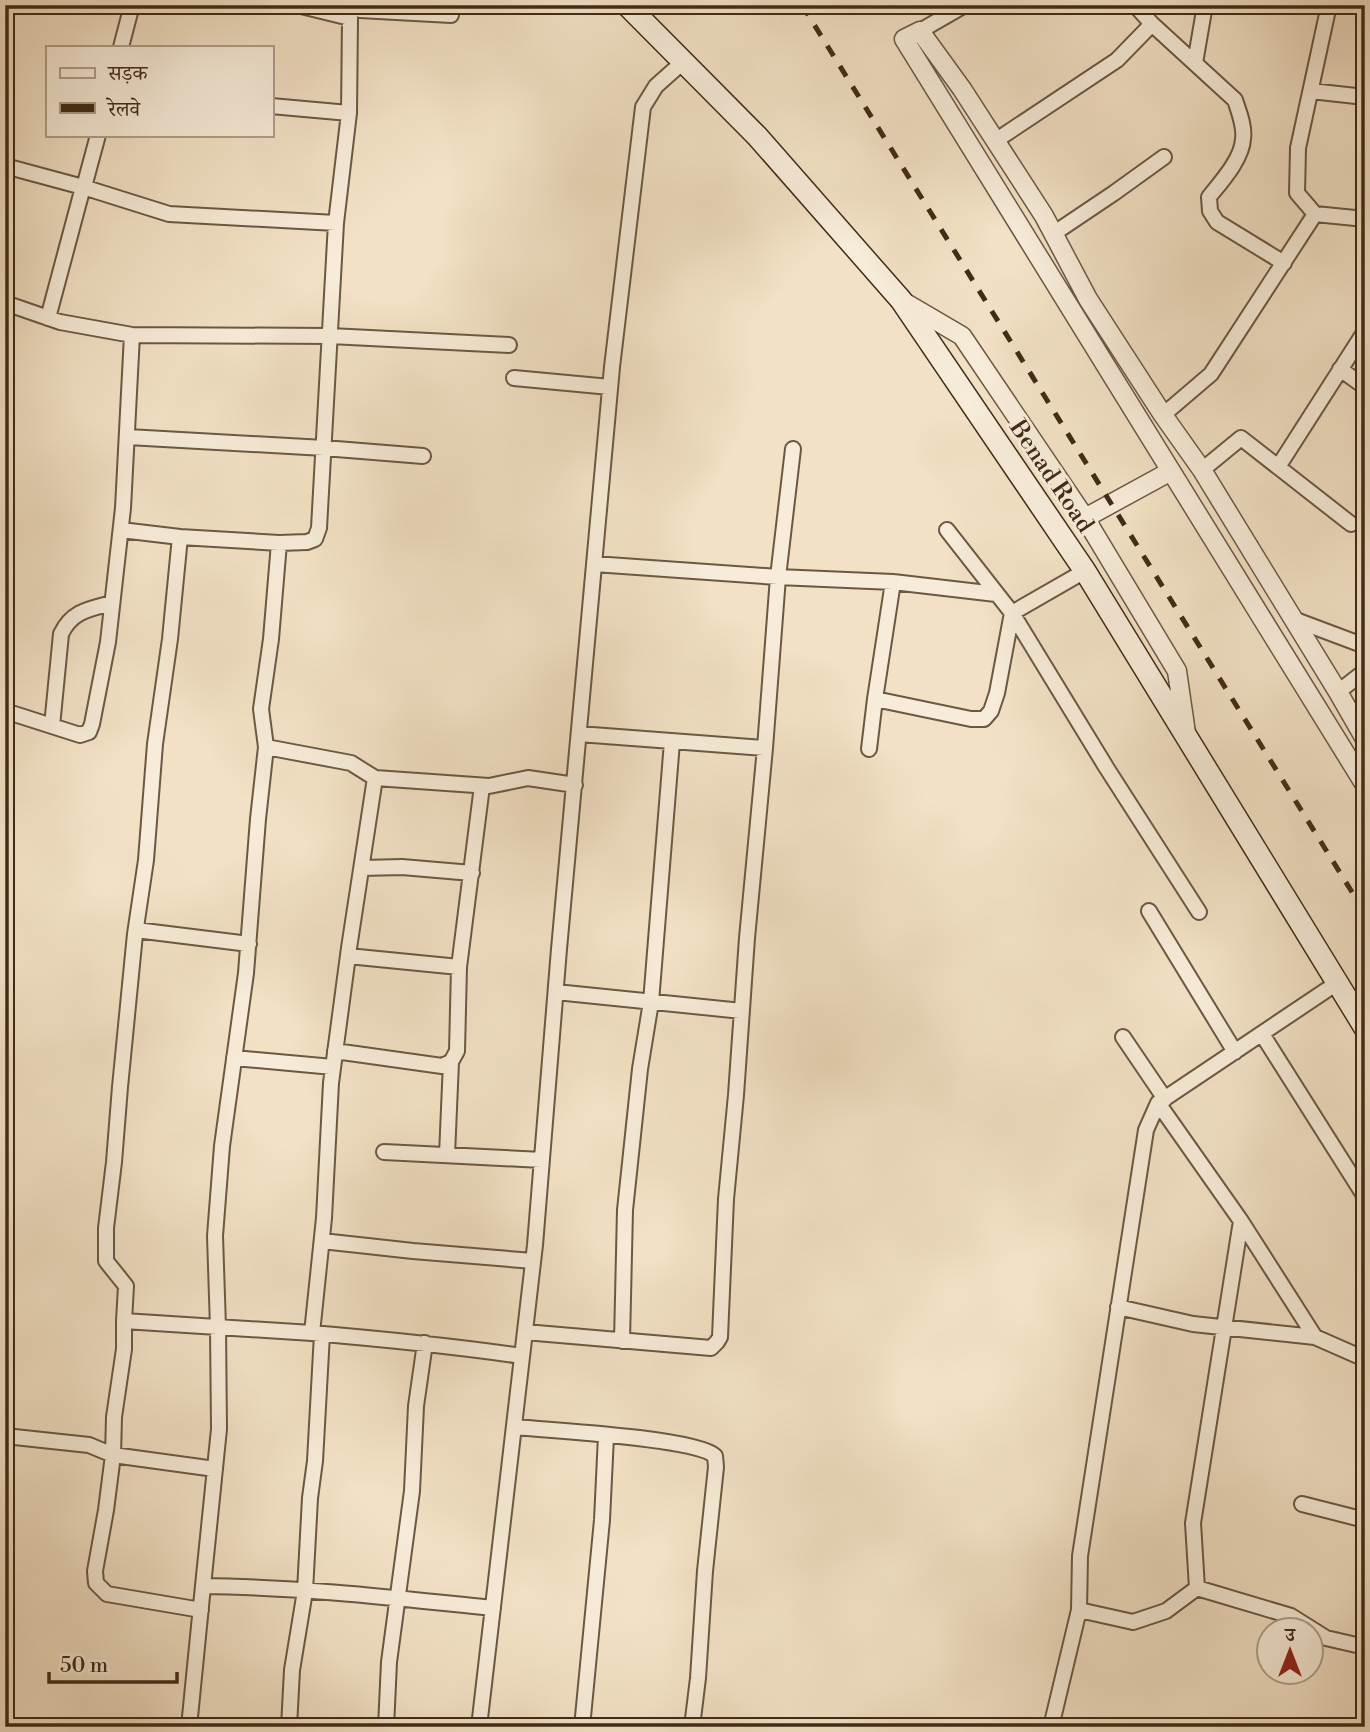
<svg xmlns="http://www.w3.org/2000/svg" width="1370" height="1732" viewBox="0 0 1370 1732" font-family="'Libre Bodoni','Noto Serif Devanagari',serif">
<rect width="100%" height="100%" fill="#f2e1c5"/>
<filter id="stains"><feTurbulence type="fractalNoise" baseFrequency=".00286" numOctaves="4"/><feColorMatrix values="0 0 0 0 .2 0 0 0 0 .09 0 0 0 0 .02 0 0 0 .5 -.17"/></filter>
<radialGradient id="worn" r=".72"><stop offset=".6" stop-color="#630" stop-opacity="0"/><stop offset="1" stop-color="#630" stop-opacity=".3"/></radialGradient>
<g fill="none" stroke-linecap="round" stroke-linejoin="round">
<g stroke="#6c5842" stroke-width="18">
<path id="minor" d="M 357,5 L 360,10 L 451,15
M 1135,5 L 1152,24 L 1235,100 C 1239,112 1245,127 1243,139 C 1242,159 1221,182 1209,197 L 1210,211 L 1217,222 L 1284,263
M 920,31 L 965,5
M 121,47 L 132,5
M 1195,63 L 1205,5
M 1311,91 L 1365,97
M 271,106 L 349,113
M 995,141 L 1117,60 L 1152,24
M 5,166 L 83,187 L 169,214 L 336,223
M 84,187 L 98,135
M 1315,214 L 1297,193 L 1298,148 L 1329,5
M 1053,234 L 1114,193 L 1164,157
M 5,303 L 60,322 L 132,335 L 330,336 L 509,345
M 48,318 L 83,187
M 1340,369 L 1365,387
M 514,378 L 610,387
M 1163,415 L 1211,374 L 1315,214 L 1365,219
M 128,437 L 324,448 L 423,456
M 1278,467 L 1365,331
M 1202,470 L 1241,438 L 1351,524
M 121,530 L 180,537
M 947,530 L 1012,613 L 1106,767 L 1199,912
M 279,543 L 307,542 L 315,539 L 319,528 L 336,223 L 349,113 L 350,18 L 297,5
M 594,564 L 778,577 L 893,582 L 996,594
M 1293,619 L 1365,646
M 1338,692 L 1365,671
M 875,699 L 971,719 L 984,719 L 991,711 L 997,693 L 1012,613 L 1085,571
M 5,711 L 80,735 L 89,732 L 92,724 L 108,642 L 123,508 L 132,335
M 52,726 L 61,634 C 72,611 89,609 112,603
M 579,734 L 765,748
M 266,747 L 351,763 L 375,778 L 489,786 L 528,778 L 575,785
M 869,749 L 875,699 L 893,582
M 362,868 L 402,867 L 472,873
M 1149,911 L 1235,1052
M 136,930 L 249,944
M 348,956 L 459,967
M 556,992 L 742,1011
M 1262,1034 L 1365,1197
M 1123,1037 L 1165,1099
M 335,1051 L 442,1066 L 451,1062 L 457,1051 L 459,967 L 482,786
M 234,1058 L 333,1067
M 1158,1103 L 1337,983
M 384,1152 L 542,1160
M 447,1155 L 451,1062
M 1241,1221 L 1193,1523 L 1197,1588 L 1291,1616 L 1326,1638 L 1365,1647
M 322,1241 L 413,1251 L 533,1261
M 1118,1307 L 1193,1324 L 1315,1337 L 1365,1359
M 124,1321 L 124,1349 L 114,1417 L 113,1455 L 106,1510 L 95,1571 L 96,1583 L 107,1594 L 201,1610
M 525,1332 L 711,1348 L 717,1342 L 720,1337 L 726,1199 L 736,1095 L 747,938 L 765,748 L 778,577 L 793,449
M 312,1333 L 324,1218 L 331,1083 L 349,948 L 375,778
M 622,1341 L 625,1210 L 640,1069 L 651,1002 L 672,742
M 514,1427 C 548,1430 696,1438 715,1456 L 716,1467 L 705,1571 L 698,1678 L 692,1727
M 5,1436 L 89,1445 L 113,1455 L 215,1469
M 1302,1504 L 1365,1520
M 203,1586 L 219,1429 L 218,1327 L 215,1236 L 222,1146 L 246,973 L 258,819 L 266,747 L 261,709 L 271,639 L 279,543 L 180,537 L 170,639 L 155,744 L 146,860 L 135,934 L 120,1087 L 114,1162 L 106,1228 L 106,1261 L 126,1286 L 124,1321 L 312,1333 C 382,1339 452,1346 522,1356
M 1197,1588 L 1166,1611 L 1133,1622 L 1079,1610 L 1080,1556 L 1146,1130 L 1158,1103 L 1241,1221 L 1315,1337
M 189,1727 L 203,1586 C 300,1587 396,1598 493,1608
M 289,1727 L 292,1670 L 305,1591 L 310,1498 L 315,1461 L 322,1334
M 386,1727 L 389,1662 L 412,1491 L 416,1406 L 425,1343
M 479,1727 L 535,1245 L 559,949 L 612,367 L 643,107 L 656,86 L 683,62
M 582,1727 L 602,1520 L 606,1436
M 1051,1727 L 1079,1610"/>
</g>
<g stroke="#6c5842" stroke-width="21">
<path id="tertiary" d="M 904,302 L 962,336 L 1085,518 L 1177,671 L 1186,733
M 1085,518 L 1171,471
M 1365,739 L 1338,692 L 1202,470 L 1163,415 L 1088,299 L 1044,216 L 962,89 L 920,31 L 904,39 L 1365,785"/>
</g>
<g stroke="#402b17" stroke-width="24">
<path id="secondary" d="M 627,5 L 757,136 L 901,300 L 1085,571 L 1365,1028"/>
</g>
<use href="#minor" stroke="#f7ecd9" stroke-width="14"/>
<use href="#tertiary" stroke="#f7ecd9" stroke-width="18"/>
<use href="#secondary" stroke="#f7ecd9" stroke-width="21"/>
<path stroke="#402b17" stroke-width="5" stroke-dasharray="12 12" stroke-linecap="butt" d="M 802,5 L 1365,913"/>
</g>
<g text-anchor="middle" stroke-width="6" stroke-linejoin="round" paint-order="stroke">
<g font-size="24" fill="#402b17" stroke="#f7ecd9">
<text transform="translate(1052 476) rotate(56)" y="8">Benad Road</text>
</g>
</g>
<rect width="1370" height="1732" fill="none" stroke="#f2e1c5" stroke-width="28"/>
<rect x="7" y="7" width="1356" height="1718" fill="none" stroke="#402b17" stroke-width="3.5"/>
<rect x="14" y="14" width="1342" height="1704" fill="none" stroke="#402b17" stroke-width="2"/>
<rect x="46" y="46" width="228" height="91" fill="#f7ecd9" stroke="#ae9f8b" stroke-width="2"/>
<rect x="60" y="68" width="35" height="10" fill="#f7ecd9" stroke="#ae9f8b" stroke-width="2"/>
<text x="108" y="80" font-size="21" fill="#402b17">सड़क</text>
<rect x="60" y="103" width="35" height="10" fill="#402b17" stroke="#ae9f8b" stroke-width="2"/>
<text x="108" y="116" font-size="21" fill="#402b17">रेलवे</text>
<g transform="translate(1290 1651)"><circle r="33" fill="#f7ecd9" stroke="#ae9f8b" stroke-width="2"/>
<path d="M0-5L12 26L0 18L-12 26Z" fill="#8f2418"/>
<text y="-10" font-size="19" font-weight="bold" text-anchor="middle" fill="#402b17">उ</text>
</g>
<path d="M49 1672v10h128v-10" fill="none" stroke="#402b17" stroke-width="3.5"/>
<text x="60" y="1672" font-size="21" fill="#402b17" stroke="#f7ecd9" stroke-width="5" paint-order="stroke">50 m</text>
<rect width="100%" height="100%" filter="url(#stains)"/>
<rect width="100%" height="100%" fill="url(#worn)"/>
</svg>
